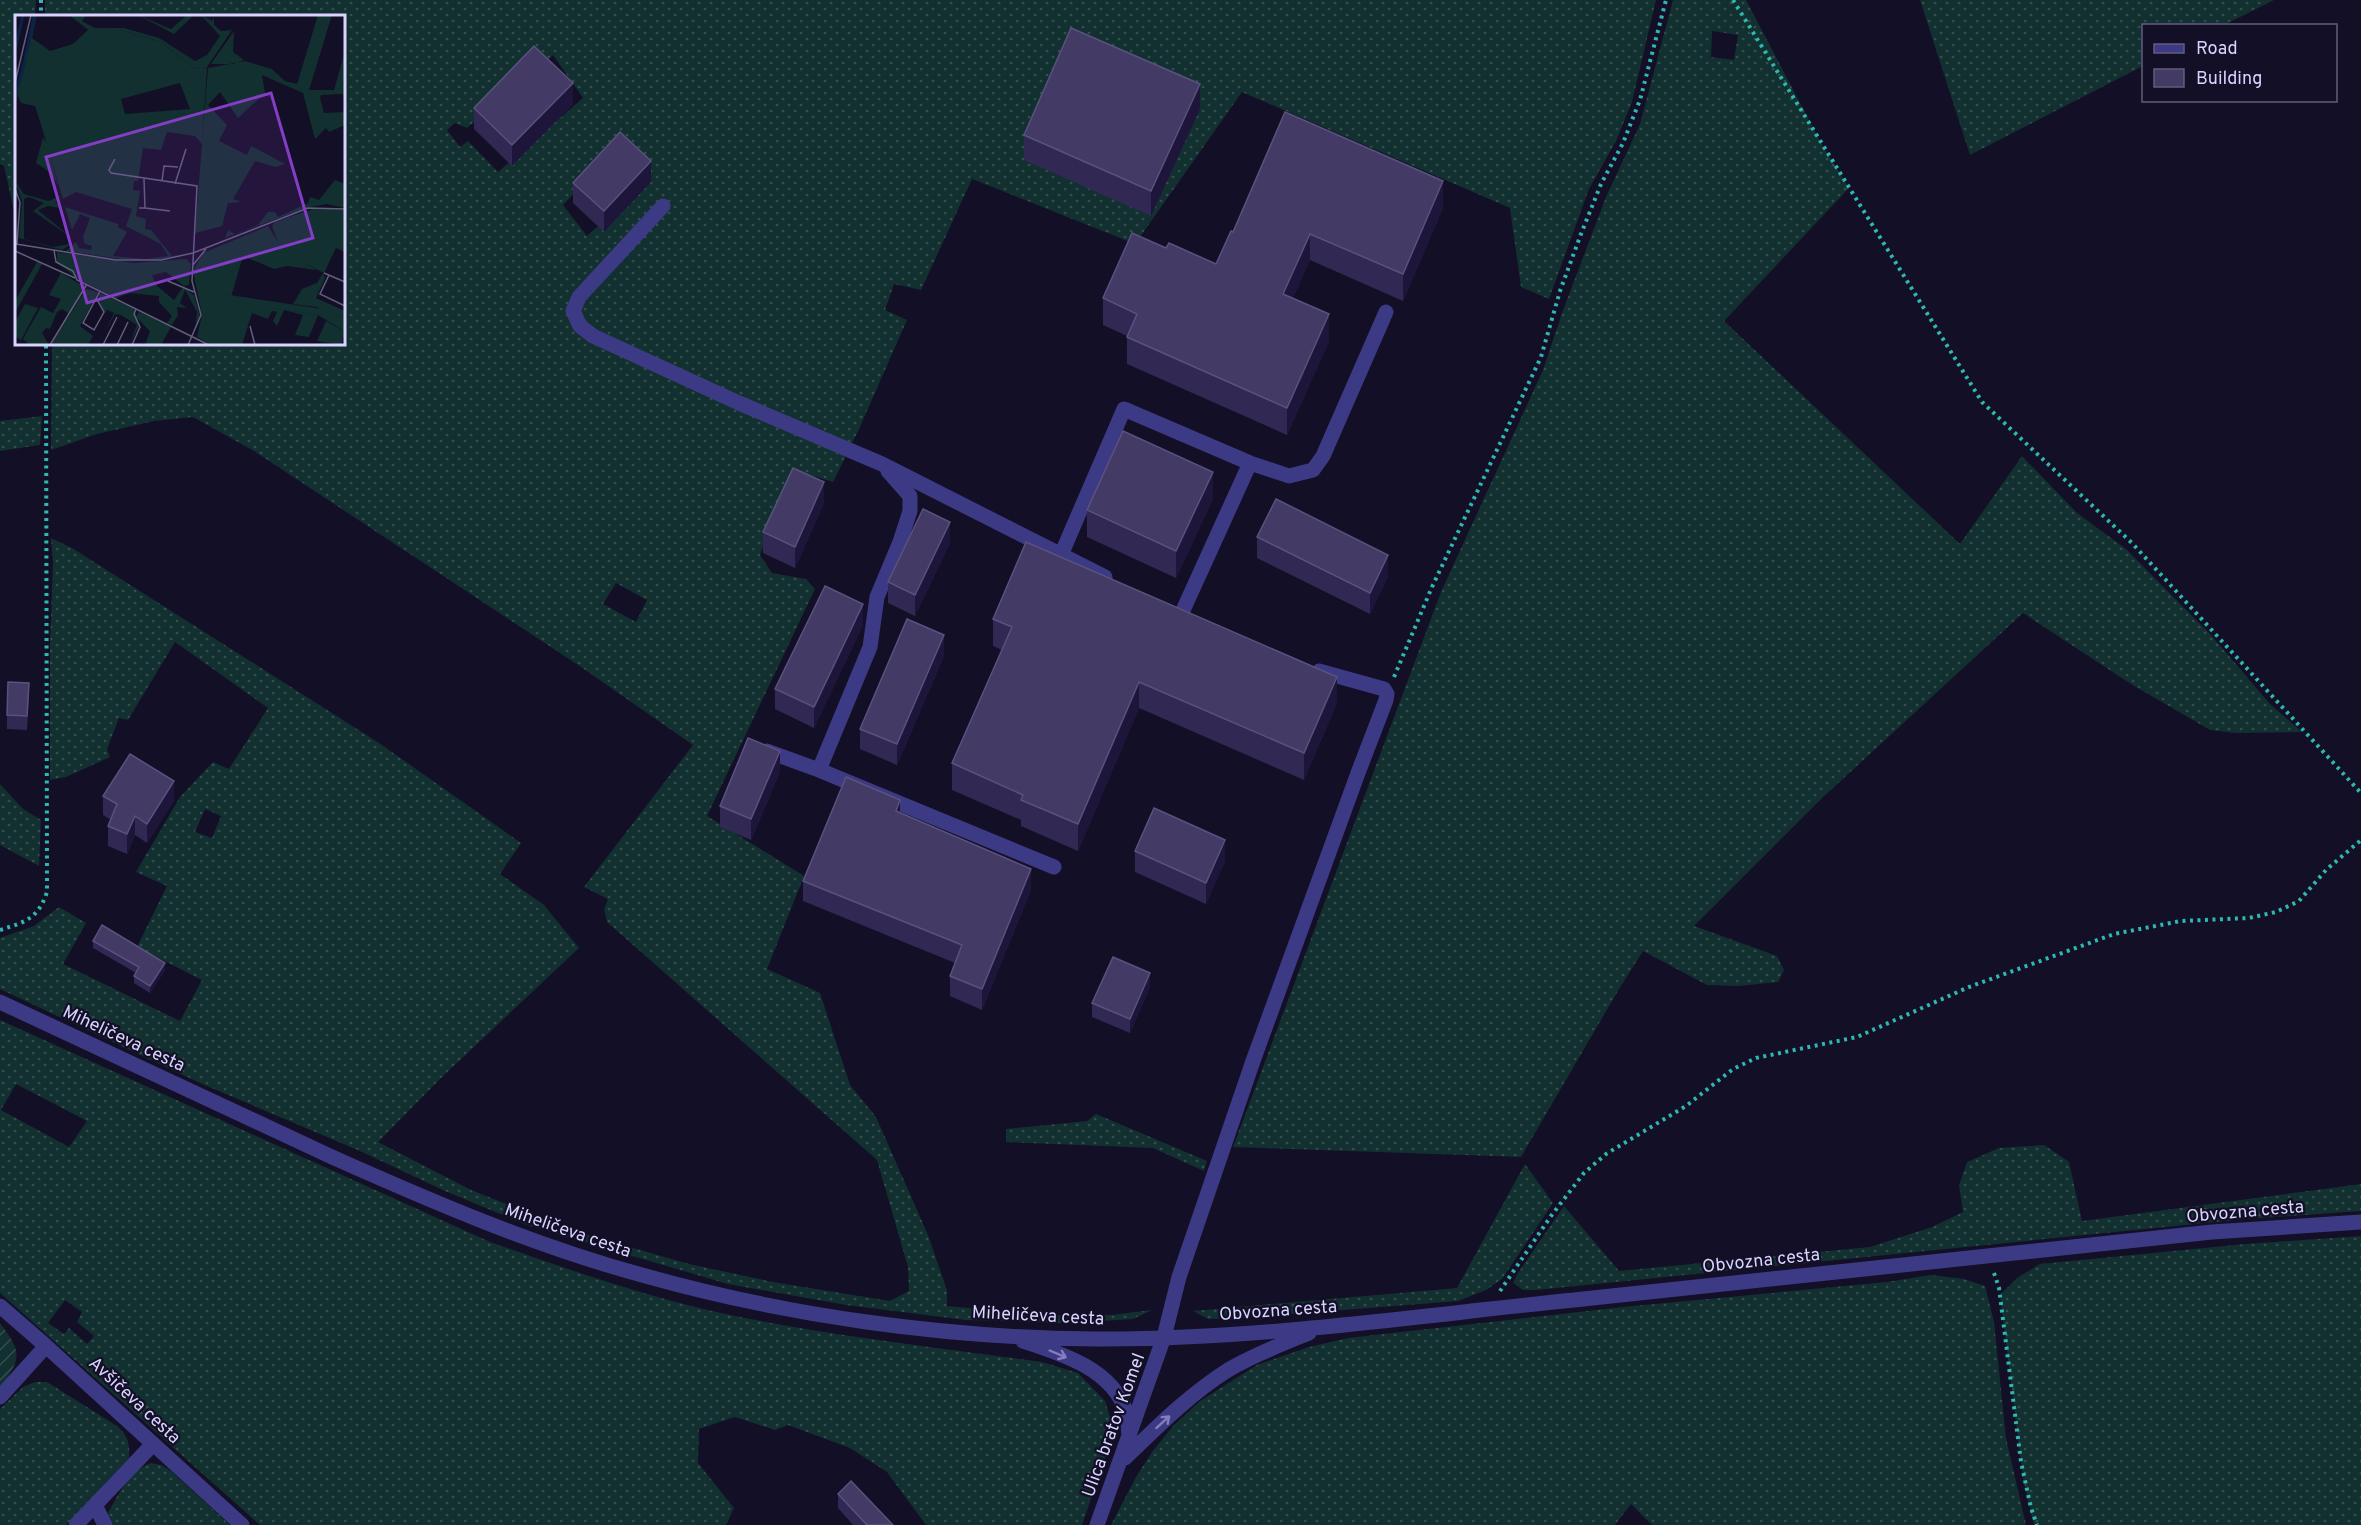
<svg xmlns="http://www.w3.org/2000/svg" width="2361" height="1525" viewBox="0 0 2361 1525" font-family="Overpass,sans-serif">
<defs>
<pattern id="grass-dots" width="8" height="8" patternUnits="userSpaceOnUse" patternTransform="scale(1.5)"><rect width="8" height="8" fill="#12302f"/><path d="M2 2h.1M6 6h.1" fill="none" stroke="#344d4e" stroke-width="1.8" stroke-linecap="round"/></pattern>
<pattern id="garden-furrows" width="10" height="10" patternUnits="userSpaceOnUse" patternTransform="scale(1.5)"><rect width="10" height="10" fill="#12302f"/><path d="M-1 1l2-2M0 10L10 0M9 11l2-2" fill="none" stroke="#344d4e"/></pattern>
</defs>
<rect width="100%" height="100%" fill="#130f26"/>
<path fill="url(#grass-dots)" fill-rule="evenodd" d="M 0,0 L 36,0 L 35,16 L 16,16 L 16,249 L 14,211 L 4,166 L 0,164 Z
M 45,0 L 1656,0 L 1632,102 L 1616,141 L 1589,189 L 1549,299 L 1521,287 L 1510,208 L 1242,92 L 1135,244 L 972,179 L 921,290 L 894,284 L 885,310 L 907,320 L 859,429 L 833,482 L 792,469 L 760,555 L 772,573 L 806,579 L 815,589 L 707,816 L 804,876 L 767,969 L 820,993 L 850,1085 L 876,1117 L 928,1235 L 947,1290 L 947,1306 L 1040,1315 L 1111,1315 L 1152,1310 L 1133,1319 L 1070,1323 L 966,1320 L 846,1305 L 728,1284 L 527,1225 L 445,1191 L 360,1151 L 200,1083 L 0,989 L 0,938 L 34,926 L 59,907 L 86,923 L 63,964 L 180,1021 L 202,980 L 137,947 L 167,886 L 136,872 L 180,797 L 213,762 L 229,769 L 268,708 L 175,642 L 128,720 L 119,718 L 107,749 L 110,757 L 66,777 L 50,780 L 50,646 L 53,563 L 51,538 L 72,548 L 379,743 L 521,843 L 500,874 L 544,905 L 579,948 L 442,1077 L 378,1142 L 471,1190 L 574,1231 L 689,1264 L 773,1282 L 890,1301 L 909,1291 L 908,1267 L 877,1160 L 607,922 L 604,909 L 608,899 L 584,887 L 693,745 L 581,667 L 254,451 L 193,417 L 154,421 L 97,434 L 51,450 L 52,344 L 344,344 L 344,16 L 45,16 ZM 553,55 L 583,98 L 498,172 L 468,141 L 460,147 L 447,130 L 455,123 L 467,128 ZM 615,150 L 644,185 L 587,236 L 563,205 ZM 616,583 L 647,600 L 636,622 L 603,604 ZM 205,809 L 221,816 L 212,838 L 195,832 Z
M 1673,0 L 1746,0 L 1821,143 L 1849,188 L 1724,321 L 1960,544 L 2022,456 L 2077,513 L 2126,549 L 2211,635 L 2270,704 L 2302,732 L 2235,733 L 2210,730 L 2131,684 L 2023,613 L 1822,798 L 1694,926 L 1777,956 L 1784,970 L 1778,982 L 1738,986 L 1707,985 L 1643,951 L 1619,989 L 1521,1157 L 1233,1147 L 1441,592 L 1543,370 L 1562,313 L 1606,197 L 1640,124 ZM 1712,31 L 1738,35 L 1734,60 L 1711,57 Z
M 1920,0 L 2274,0 L 2224,25 L 2144,26 L 2143,66 L 1970,155 Z
M 42,416 L 40,445 L 0,451 L 0,421 Z
M 0,784 L 23,809 L 41,820 L 39,866 L 0,845 Z
M 0,1020 L 490,1242 C 567,1269 646,1297 726,1314 C 830,1336 936,1347 1042,1362 L 1078,1373 L 1105,1401 L 1111,1420 L 1112,1438 L 1082,1525 L 926,1525 L 887,1472 L 850,1448 L 788,1425 L 775,1430 L 735,1417 L 699,1429 L 698,1463 L 734,1508 L 726,1525 L 260,1525 L 0,1293 ZM 16,1084 L 87,1121 L 69,1147 L 1,1110 ZM 65,1300 L 82,1312 L 77,1322 L 94,1336 L 87,1344 L 69,1328 L 64,1334 L 48,1323 Z
M 1096,1114 L 1207,1161 L 1204,1171 L 1153,1148 L 1006,1142 L 1006,1129 L 1087,1121 Z
M 2044,1145 L 2069,1162 L 2082,1221 L 2361,1184 L 2361,1211 L 2245,1219 L 1536,1290 L 1523,1290 L 1513,1283 L 1518,1273 L 1564,1206 L 1619,1271 L 1870,1247 L 1932,1227 L 1963,1212 L 1959,1185 L 1967,1162 L 1999,1148 Z
M 1525,1164 L 1553,1203 L 1502,1279 L 1486,1290 L 1458,1301 L 1242,1318 L 1208,1319 L 1193,1311 L 1457,1288 Z
M 2361,1236 L 2361,1525 L 2034,1525 L 2023,1478 L 2000,1295 L 2017,1278 L 2040,1264 L 2245,1244 Z
M 1931,1275 L 1964,1279 L 1985,1286 L 1994,1322 L 2006,1438 L 2026,1525 L 1652,1525 L 1631,1504 L 1615,1525 L 1111,1525 L 1136,1477 L 1152,1452 L 1173,1426 L 1200,1401 L 1257,1365 L 1309,1347 L 1348,1338 L 1623,1307 L 1887,1282 Z
M 35,1382 L 47,1382 L 117,1426 C 128,1436 130,1443 129,1458 L 66,1525 L 0,1525 L 0,1409 L 23,1387 Z
M 151,1463 L 161,1465 L 171,1471 L 230,1525 L 113,1525 L 108,1513 C 118,1495 130,1470 151,1463 Z"/>
<path fill="url(#garden-furrows)" d="M 0,1323 C 22,1352 22,1358 0,1388 Z"/>
<g fill="none" stroke-linecap="round" stroke-linejoin="round">
<path stroke="#2fb8b0" stroke-width="4" stroke-dasharray="3 4.5" stroke-linecap="butt" d="M 41,0 L 41,16
M 1733,0 L 1982,402 L 2132,543 L 2361,793
M 1394,677 L 1432,587 L 1541,357 L 1560,291 L 1581,234 L 1601,184 L 1623,143 L 1640,100 L 1666,0
M 0,930 C 25,922 38,919 47,892 L 46,344
M 1994,1273 L 1999,1288 L 2021,1462 L 2031,1508 L 2037,1525
M 1500,1291 L 1551,1216 L 1584,1173 L 1606,1154 L 1686,1106 L 1733,1069 L 1756,1058 L 1857,1037 L 1969,987 L 2114,934 L 2181,921 L 2249,918 L 2276,912 L 2299,901 L 2326,870 L 2361,840"/>
<path stroke="#3d3a85" stroke-width="15" d="M 663,206 L 579,297 L 573,311 L 580,326 L 593,336 L 739,403 L 882,464 L 1105,577
M 1061,555 L 1124,409 L 1250,463
M 1180,617 L 1250,463 L 1289,476 L 1313,470 L 1323,456 L 1386,312
M 767,751 L 819,770 L 870,647 L 877,597 L 900,542 L 910,511 L 910,496 L 888,471
M 819,770 L 1054,867
M 0,1002 C 111,1053 221,1106 332,1157 C 433,1202 535,1246 642,1275 C 787,1316 945,1338 1095,1339 C 1255,1340 1415,1316 1574,1300 C 1787,1277 2000,1254 2212,1232 L 2361,1222
M 0,1306 L 46,1346 L 242,1525
M 1023,1341 C 1060,1353 1113,1369 1126,1412 C 1128,1419 1128,1427 1129,1435
M 0,1397 L 46,1346
M 1125,1458 C 1157,1427 1190,1394 1228,1370 C 1253,1355 1282,1344 1309,1333
M 95,1505 L 105,1525
M 76,1525 L 153,1444
M 1097,1525 L 1164,1337 L 1179,1277 L 1253,1061 L 1358,773 L 1386,700 L 1387,694 L 1384,689 L 1319,671"/>
</g>
<path fill="#312854" d="M 573,104 L 512,166 L 474,129 L 474,108 Z
M 1200,109 L 1151,216 L 1024,160 L 1024,135 Z
M 651,182 L 604,232 L 573,203 L 573,183 Z
M 1443,208 L 1403,301 L 1310,260 L 1293,298 L 1329,341 L 1287,435 L 1127,364 L 1127,336 L 1103,325 L 1103,298 L 1166,248 L 1216,264 L 1233,232 Z
M 1213,499 L 1176,578 L 1087,537 L 1087,510 Z
M 824,503 L 795,568 L 763,553 L 763,532 Z
M 1257,537 L 1388,576 L 1370,614 L 1257,558 Z
M 950,543 L 915,616 L 888,603 L 888,582 Z
M 993,619 L 1337,703 L 1304,780 L 1139,708 L 1078,851 L 1021,826 L 1021,820 L 952,790 L 952,763 L 1002,650 L 993,646 Z
M 863,625 L 814,728 L 775,709 L 775,689 Z
M 944,656 L 897,765 L 860,749 L 860,729 Z
M 29,697 L 27,730 L 7,729 L 7,715 Z
M 780,772 L 751,840 L 720,827 L 720,806 Z
M 103,796 L 174,801 L 147,843 L 135,835 L 127,854 L 108,846 L 108,826 L 111,820 L 103,815 Z
M 900,813 L 1031,890 L 982,1010 L 950,996 L 950,976 L 955,963 L 803,901 L 803,881 Z
M 1135,851 L 1225,861 L 1206,904 L 1135,872 Z
M 93,941 L 165,970 L 150,993 L 134,983 L 134,976 L 136,973 L 93,948 Z
M 1150,987 L 1130,1033 L 1092,1017 L 1092,1003 Z
M 838,1494 L 893,1525 L 853,1525 L 838,1508 Z"/>
<path fill="#1d163a" d="M 573,83 L 573,104 L 512,166 L 512,145 Z
M 1200,84 L 1200,109 L 1151,216 L 1151,191 Z
M 651,161 L 651,182 L 604,232 L 604,211 Z
M 1443,181 L 1443,208 L 1403,301 L 1403,274 Z
M 345,228 L 345,249 L 344,254 L 344,233 Z
M 1310,234 L 1310,260 L 1283,321 L 1283,294 Z
M 1329,314 L 1329,341 L 1287,435 L 1287,408 Z
M 1213,472 L 1213,499 L 1176,578 L 1176,551 Z
M 824,482 L 824,503 L 795,568 L 795,547 Z
M 950,522 L 950,543 L 915,616 L 915,595 Z
M 1388,555 L 1388,576 L 1370,614 L 1370,593 Z
M 863,604 L 863,625 L 814,728 L 814,707 Z
M 944,635 L 944,656 L 897,765 L 897,744 Z
M 1337,677 L 1337,703 L 1304,780 L 1304,753 Z
M 1139,682 L 1139,708 L 1078,851 L 1078,824 Z
M 780,751 L 780,772 L 751,840 L 751,819 Z
M 174,781 L 174,801 L 147,843 L 147,824 Z
M 900,800 L 900,821 L 896,811 Z
M 135,816 L 135,835 L 127,854 L 127,834 Z
M 1225,840 L 1225,861 L 1206,904 L 1206,883 Z
M 1031,869 L 1031,890 L 982,1010 L 982,989 Z
M 165,963 L 165,970 L 150,993 L 150,986 Z
M 1150,973 L 1150,987 L 1130,1033 L 1130,1019 Z"/>
<path fill="#433a66" stroke="#5a527e" stroke-width="1.5" d="M 1071,28 L 1200,84 L 1151,191 L 1024,135 Z
M 534,46 L 573,83 L 512,145 L 474,108 Z
M 1285,112 L 1443,181 L 1403,274 L 1310,234 L 1283,294 L 1329,314 L 1287,408 L 1127,337 L 1137,314 L 1103,298 L 1132,233 L 1166,248 L 1169,243 L 1216,264 L 1231,231 L 1233,232 Z
M 620,132 L 651,161 L 604,211 L 573,183 Z
M 1123,431 L 1213,472 L 1176,551 L 1087,510 Z
M 793,468 L 824,482 L 795,547 L 763,532 Z
M 1276,499 L 1388,555 L 1370,593 L 1257,537 Z
M 923,509 L 950,522 L 915,595 L 888,582 Z
M 1026,542 L 1337,677 L 1304,753 L 1139,682 L 1078,824 L 1021,800 L 1023,795 L 952,763 L 1012,627 L 993,619 Z
M 825,586 L 863,604 L 814,707 L 775,689 Z
M 907,619 L 944,635 L 897,744 L 860,729 Z
M 8,682 L 29,683 L 27,716 L 7,715 Z
M 748,738 L 780,751 L 751,819 L 720,806 Z
M 130,754 L 174,781 L 147,824 L 135,816 L 127,834 L 108,826 L 117,804 L 103,796 Z
M 846,777 L 900,800 L 896,811 L 1031,869 L 982,989 L 950,976 L 962,945 L 803,881 Z
M 1154,808 L 1225,840 L 1206,883 L 1135,851 Z
M 102,925 L 165,963 L 150,986 L 134,976 L 139,967 L 93,941 Z
M 1113,957 L 1150,973 L 1130,1019 L 1092,1003 Z
M 851,1481 L 893,1525 L 867,1525 L 838,1494 Z"/>
<defs><path id="oneway-shaft" d="M-6 0H5M1.5-3L5.5 0L1.5 3" fill="none" stroke-width="1.6" stroke-linecap="round" stroke-linejoin="round" transform="scale(1.5)"/></defs>
<g stroke="#837fbc">
<use href="#oneway-shaft" transform="translate(1058 1354) rotate(23)"/>
<use href="#oneway-shaft" transform="translate(1163 1422) rotate(-42)"/>
</g>
<g text-anchor="middle" stroke-width="4.5" stroke-linejoin="round" paint-order="stroke">
<g font-size="18" fill="#d9d4ff" stroke="#130f26">
<text transform="translate(124 1038) rotate(25)" y="6">Miheličeva cesta</text>
<text transform="translate(2245 1211) rotate(-5)" y="6">Obvozna cesta</text>
<text transform="translate(568 1230) rotate(19)" y="6">Miheličeva cesta</text>
<text transform="translate(1761 1260) rotate(-6)" y="6">Obvozna cesta</text>
<text transform="translate(1278 1310) rotate(-4)" y="6">Obvozna cesta</text>
<text transform="translate(1038 1315) rotate(3)" y="6">Miheličeva cesta</text>
<text transform="translate(135 1400) rotate(43)" y="6">Avšičeva cesta</text>
<text transform="translate(1113 1425) rotate(-70)" y="6">Ulica bratov Komel</text>
</g>
</g>
<g transform="translate(15 15)">
<rect width="330" height="330" fill="#130f26"/>
<path d="M 18,0 L 22,0 L 17,23 L 35,36 L 58,29 L 73,15 L 105,15 L 146,27 L 180,54 L 192,52 L 187,129 L 180,121 L 152,117 L 146,135 L 128,133 L 123,166 L 119,166 L 118,175 L 125,176 L 121,201 L 131,204 L 130,214 L 136,215 L 157,241 L 175,237 L 147,244 L 124,245 L 106,244 L 51,236 L 61,227 L 64,233 L 76,235 L 77,231 L 70,229 L 68,222 L 75,203 L 65,199 L 57,215 L 50,192 L 103,209 L 103,212 L 112,217 L 98,241 L 131,244 L 153,241 L 146,229 L 111,211 L 117,194 L 61,177 L 48,184 L 34,137 L 43,170 L 36,158 L 21,148 L 28,122 L 32,129 L 20,91 L 6,88 L 3,80 L 0,90 ZM 165,68 L 175,94 L 110,99 L 106,84 ZM 303,0 L 317,0 L 294,75 L 319,75 L 330,36 L 330,84 L 328,79 L 306,80 L 305,83 L 309,98 L 330,97 L 330,110 L 314,117 L 311,113 L 300,124 L 288,78 L 247,60 L 250,78 L 223,103 L 205,77 L 193,90 L 212,110 L 204,126 L 232,140 L 236,131 L 270,149 L 261,152 L 240,146 L 218,184 L 227,187 L 213,188 L 207,211 L 180,218 L 193,53 L 230,46 L 257,54 L 270,66 L 282,69 ZM 219,16 L 218,37 L 229,45 L 218,49 L 196,49 ZM 320,165 L 330,169 L 330,193 L 312,189 L 291,193 L 210,223 L 213,215 L 220,219 L 243,210 L 253,197 L 260,197 L 263,202 L 293,188 L 295,182 L 304,185 ZM 0,166 L 9,179 L 33,186 L 46,181 L 41,187 L 45,193 L 33,191 L 23,195 L 58,224 L 18,196 L 29,188 L 14,182 L 9,184 L 9,224 L 39,232 L 58,228 L 47,235 L 4,223 L 7,186 ZM 301,193 L 330,195 L 330,237 L 321,233 L 309,258 L 285,246 L 302,255 L 272,251 L 259,254 L 228,241 L 216,282 L 208,279 L 206,284 L 303,300 L 294,322 L 280,320 L 288,300 L 269,295 L 262,311 L 258,306 L 262,297 L 257,296 L 253,304 L 237,298 L 227,330 L 196,330 L 182,322 L 187,300 L 178,256 L 188,238 L 253,211 L 263,227 L 257,211 L 260,207 ZM 42,237 L 119,248 L 171,244 L 176,249 L 174,270 L 169,271 L 151,257 L 137,260 L 141,270 L 159,285 L 168,272 L 179,280 L 185,301 L 180,315 L 182,297 L 170,275 L 165,288 L 172,293 L 162,292 L 163,300 L 157,310 L 152,308 L 157,301 L 144,287 L 144,281 L 115,278 L 101,283 L 63,264 L 42,247 ZM 308,258 L 310,263 L 301,283 L 330,296 L 330,303 L 301,292 L 278,289 L 287,274 L 302,268 ZM 71,274 L 83,277 L 65,311 L 78,321 L 73,330 L 36,330 ZM 85,278 L 119,294 L 124,311 L 114,330 L 122,310 L 106,300 L 100,299 L 89,319 L 99,298 L 92,295 L 90,298 L 82,284 ZM 124,297 L 156,312 L 146,330 L 130,330 L 135,316 L 121,302 ZM 311,306 L 330,317 L 326,330 L 302,326 Z" fill="#12302f" fill-rule="evenodd"/>
<path d="M 54,0 L 71,0 L 67,6 L 80,13 L 109,13 L 144,23 L 180,46 L 192,40 L 205,21 L 186,0 L 197,6 L 199,2 L 199,10 L 206,16 L 217,15 L 192,52 L 180,54 L 146,27 L 105,15 L 76,17 ZM 123,0 L 156,14 L 172,0 L 179,0 L 159,19 ZM 208,279 L 308,294 L 330,303 L 330,317 L 303,300 L 205,285 Z" fill="#12302f"/>
<path d="M 22,247 L 27,249 L 0,298 L 0,286 ZM 46,258 L 70,272 L 54,299 L 47,294 L 42,297 L 35,314 L 31,313 L 27,318 L 34,330 L 15,330 L 8,324 L 26,292 L 38,298 L 46,284 L 34,280 ZM 10,289 L 23,293 L 6,325 L 0,321 L 0,307 Z" fill="#12302f"/>
<path fill="none" stroke="#0c2248" stroke-width="3" d="M 0,36 L 8,0M 10,43 L 20,0M 0,82 L 10,45"/>
<path fill="none" stroke="#625e7d" stroke-width="1.5" d="M 0,68 L 16,0M 100,144 L 94,155 L 96,158 L 182,171 L 177,266 L 186,300 L 173,330M 147,166 L 149,151 L 163,152M 160,169 L 171,134M 0,174 L 5,187 L 2,229M 124,193 L 130,193 L 129,164M 130,193 L 155,196M 1,229 L 101,245 L 146,245 L 178,238 L 293,193 L 330,194M 39,235 L 41,247 L 58,256 L 62,265 L 194,330M 0,236 L 60,263M 178,250 L 191,234M 309,258 L 330,267M 314,260 L 305,279 L 330,291M 153,266 L 179,277M 81,283 L 89,297 L 79,315 L 68,308 L 85,276M 235,311 L 240,330M 35,330 L 72,269M 88,330 L 102,302M 102,330 L 113,307M 117,330 L 125,312 L 119,299 L 121,294"/>
<path fill="#843dc5" fill-opacity="0.15" stroke="#843dc5" stroke-width="3" d="M 256,78 L 298,223 L 72,288 L 31,142 Z"/>
<rect width="330" height="330" fill="none" stroke="#d9d4ff" stroke-width="3"/>
</g>
<rect x="2142" y="24" width="195" height="78" fill="#130f26" stroke="#625e7d" stroke-width="1.5"/>
<rect x="2154" y="44" width="30" height="9" fill="#3d3a85" stroke="#625e7d" stroke-width="1.5"/>
<text x="2196" y="54" font-size="18" fill="#d9d4ff">Road</text>
<rect x="2154" y="69" width="30" height="18" fill="#433a66" stroke="#625e7d" stroke-width="1.5"/>
<text x="2196" y="84" font-size="18" fill="#d9d4ff">Building</text>
</svg>
